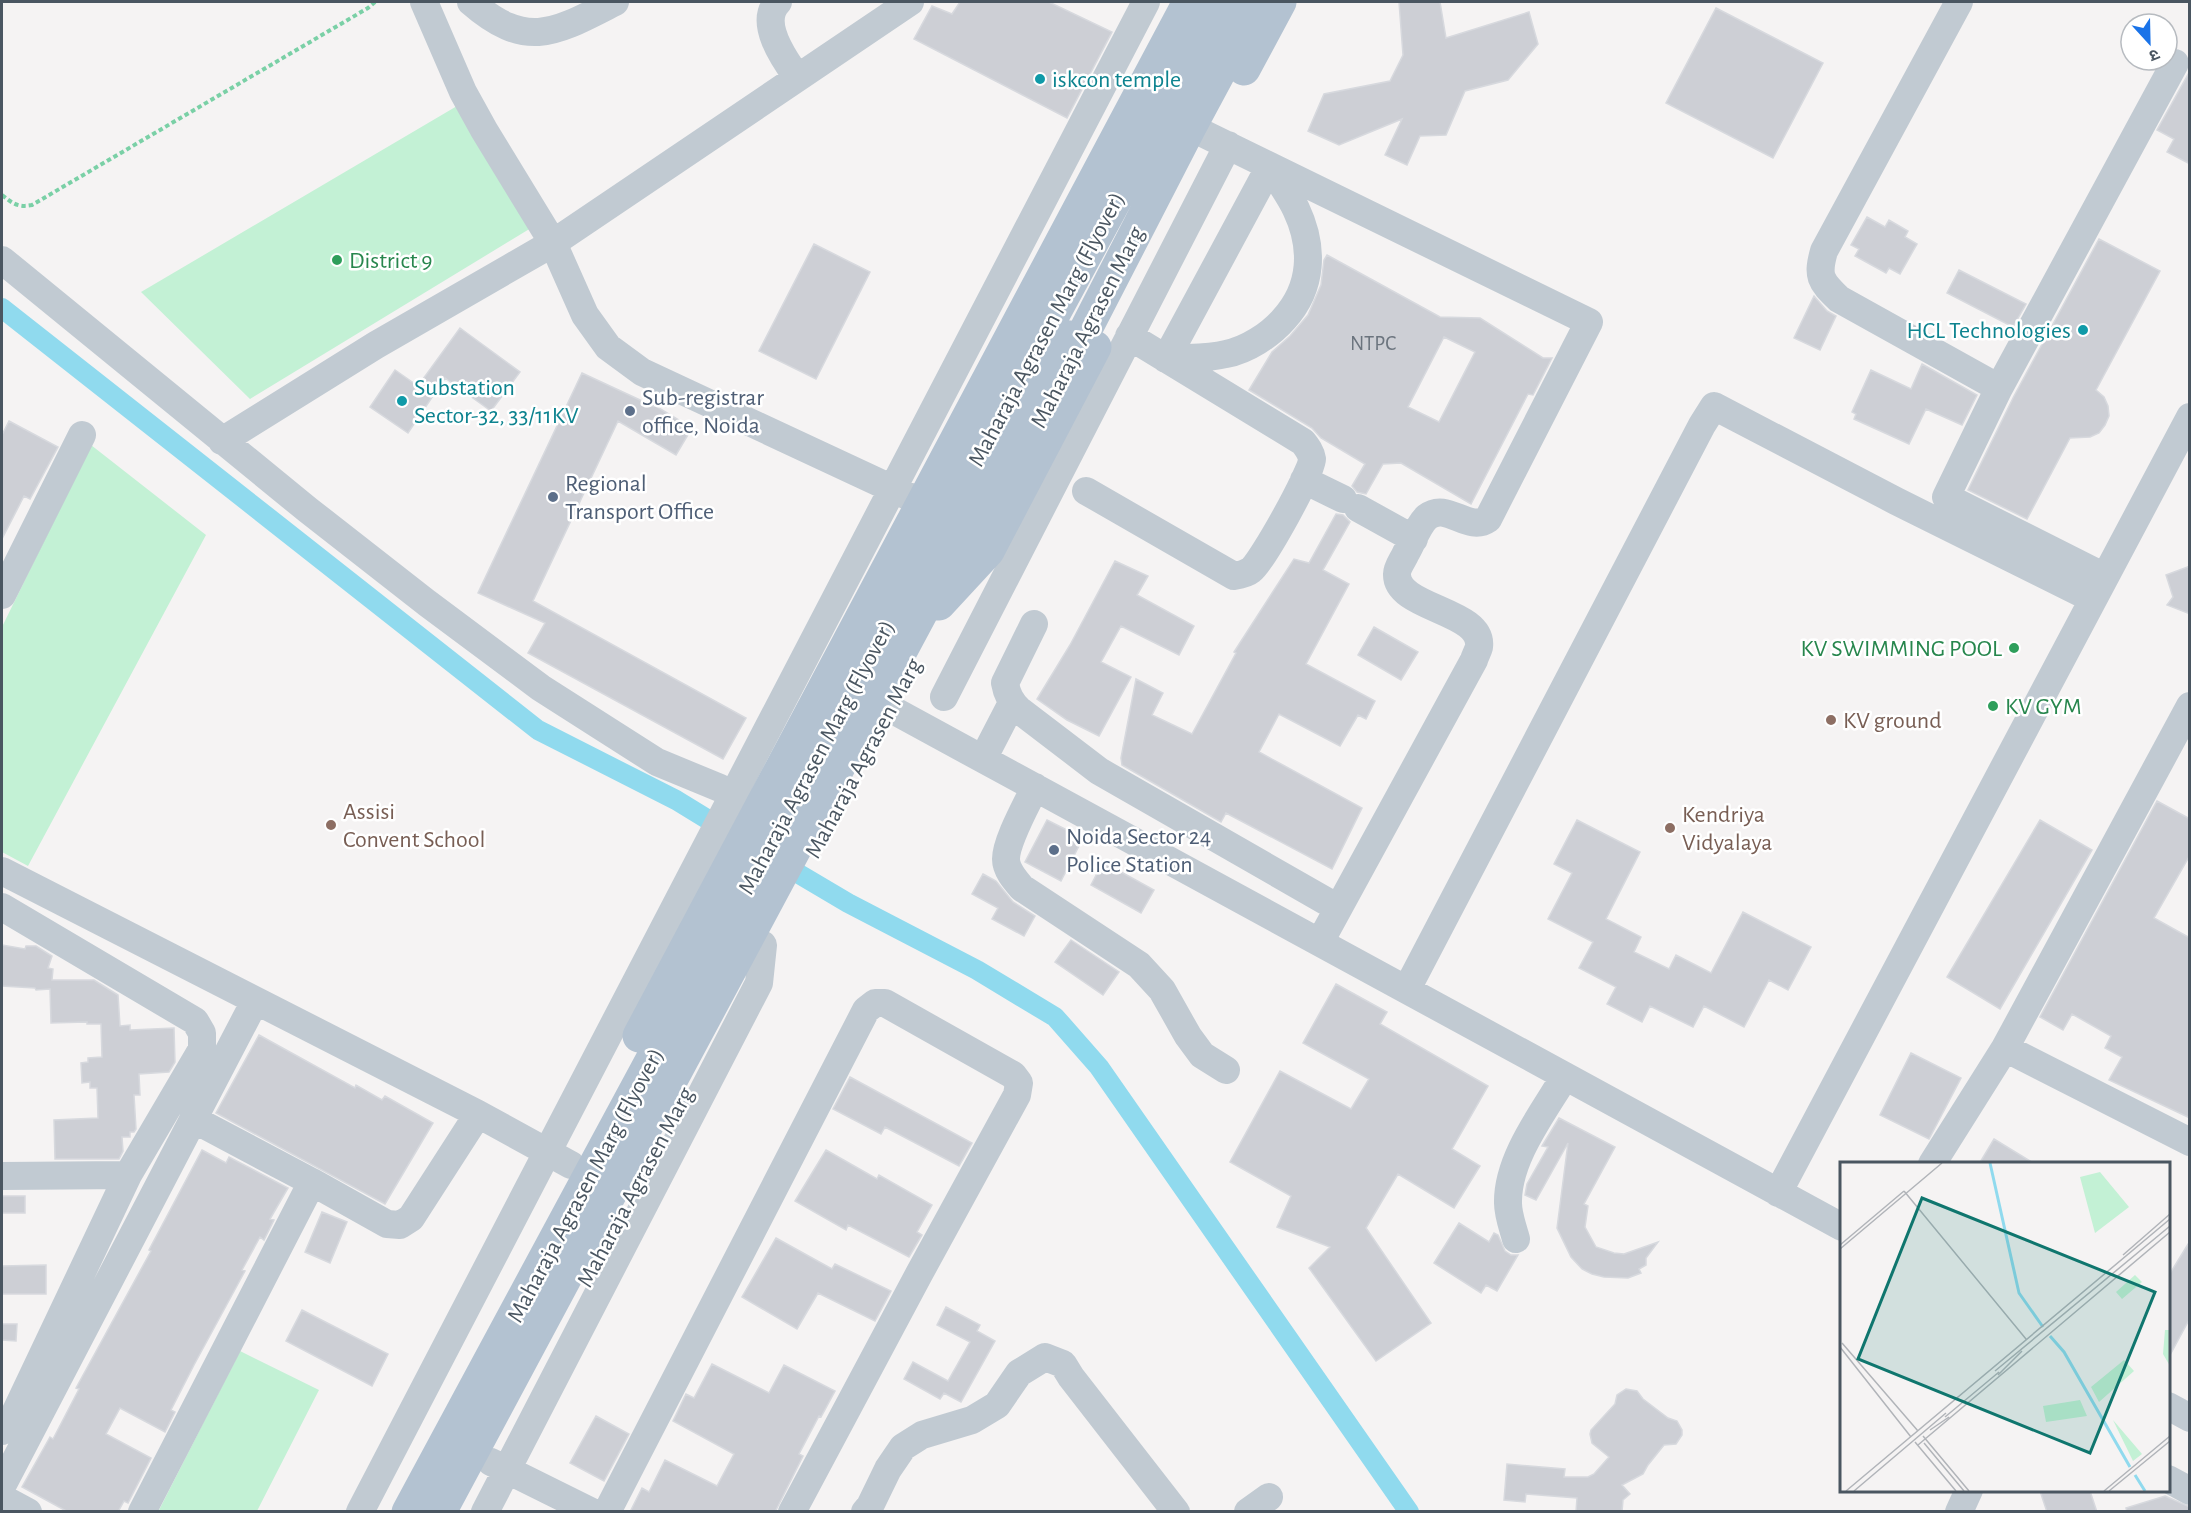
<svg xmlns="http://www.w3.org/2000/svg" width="2191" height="1513" viewBox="0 0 2191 1513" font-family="'Alegreya Sans','Noto Sans Devanagari',sans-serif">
<rect width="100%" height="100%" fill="#f5f3f3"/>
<path fill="#c3f1d5" d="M 457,106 L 531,228 L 250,399 L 141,292 Z
M 91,445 L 206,535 L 28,866 L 2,852 L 2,627 Z
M 240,1351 L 319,1390 L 257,1511 L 158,1512 Z"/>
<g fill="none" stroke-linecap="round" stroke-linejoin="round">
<path stroke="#90daee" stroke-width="20" d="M 2,308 L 538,730 L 676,800 L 707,819
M 777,861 L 848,903 L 977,970 L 1055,1017 L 1099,1067 L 1409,1512"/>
</g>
<path fill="#cdcfd5" stroke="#d7d9de" stroke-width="1.5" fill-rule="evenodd" d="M 960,2 L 1049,2 L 1112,32 L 1067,118 L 914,39 L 932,6 L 952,14 Z
M 1399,2 L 1440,2 L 1446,38 L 1529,12 L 1538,44 L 1508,80 L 1465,91 L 1446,135 L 1420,136 L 1407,165 L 1385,155 L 1402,119 L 1339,145 L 1308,131 L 1324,94 L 1390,81 L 1403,55 Z
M 1716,8 L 1823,63 L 1773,158 L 1666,103 Z
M 2190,71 L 2190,164 L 2167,152 L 2174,139 L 2157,130 Z
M 1867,217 L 1885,227 L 1889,220 L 1908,231 L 1905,237 L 1917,244 L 1900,274 L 1889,268 L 1886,273 L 1855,256 L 1859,249 L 1851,245 Z
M 2099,239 L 2160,271 L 2096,390 L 2104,397 L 2108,406 L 2109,416 L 2105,425 L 2099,433 L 2090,437 L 2070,438 L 2027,519 L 1968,490 L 2014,396 Z
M 814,244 L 870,272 L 816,379 L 759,351 Z
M 1327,255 L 1440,317 L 1480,318 L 1543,358 L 1552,358 L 1533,395 L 1528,394 L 1471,504 L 1401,463 L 1383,464 L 1366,494 L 1357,492 L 1352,486 L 1365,464 L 1321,438 L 1312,428 L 1249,390 L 1272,352 L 1290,336 L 1308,315 L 1321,285 L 1324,260 ZM 1444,337 L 1475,352 L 1439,422 L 1408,407 Z
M 1959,270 L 2026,304 L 2013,327 L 1947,293 Z
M 1814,296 L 1827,311 L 1836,316 L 1820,350 L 1794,338 Z
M 460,328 L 520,372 L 491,411 L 445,378 L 408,433 L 370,407 L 395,370 L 418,386 Z
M 1922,364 L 1977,395 L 1962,425 L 1926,409 L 1909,444 L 1854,419 L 1856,414 L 1852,412 L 1871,370 L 1911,389 Z
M 582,373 L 653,406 L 654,405 L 692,428 L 676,455 L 618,421 L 533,601 L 746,718 L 723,759 L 528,653 L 545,623 L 478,593 Z
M 9,421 L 58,447 L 30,499 L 24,496 L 2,539 L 2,435 Z
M 1336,514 L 1343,515 L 1350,522 L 1323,570 L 1349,584 L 1306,664 L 1375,701 L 1366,719 L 1358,715 L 1340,746 L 1279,714 L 1259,752 L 1362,808 L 1332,869 L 1226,813 L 1221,822 L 1122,765 L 1121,758 L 1136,679 L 1163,693 L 1152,715 L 1192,734 L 1236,653 L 1234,652 L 1294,559 L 1309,563 Z
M 1115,561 L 1148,576 L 1137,595 L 1194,626 L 1179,655 L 1121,626 L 1101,662 L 1131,677 L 1099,736 L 1067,720 L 1037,699 L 1070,645 Z
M 2190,566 L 2190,614 L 2167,605 L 2173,597 L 2166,575 Z
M 1374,627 L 1418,652 L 1401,680 L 1358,655 Z
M 2157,801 L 2190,819 L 2190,855 L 2154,918 L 2190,938 L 2190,1118 L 2109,1080 L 2122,1057 L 2105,1048 L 2111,1036 L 2072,1014 L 2063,1030 L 2040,1017 Z
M 1047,820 L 1083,838 L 1061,881 L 1025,862 Z
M 1577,820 L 1640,852 L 1606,919 L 1641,937 L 1634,952 L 1669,969 L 1676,955 L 1711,973 L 1743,912 L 1811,947 L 1788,990 L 1769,980 L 1744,1027 L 1704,1006 L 1693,1027 L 1650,1006 L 1642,1022 L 1607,1004 L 1616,987 L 1579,968 L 1593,942 L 1548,919 L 1572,873 L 1554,864 Z
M 2040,820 L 2092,850 L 2000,1009 L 1947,977 Z
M 1103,862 L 1154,890 L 1141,913 L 1091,885 Z
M 983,874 L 996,881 L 1013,902 L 1035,916 L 1024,936 L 992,919 L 998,908 L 972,894 Z
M 1071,940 L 1119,972 L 1103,995 L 1055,962 Z
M 2,945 L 25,949 L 26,946 L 36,946 L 52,956 L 48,968 L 53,969 L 52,980 L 94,980 L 118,995 L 120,1026 L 130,1025 L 130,1030 L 174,1028 L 175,1062 L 169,1072 L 139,1074 L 140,1095 L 134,1095 L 136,1129 L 134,1132 L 130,1132 L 130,1137 L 122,1137 L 123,1151 L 119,1159 L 55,1159 L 54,1120 L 98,1118 L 97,1088 L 90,1088 L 90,1082 L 82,1083 L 81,1063 L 88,1062 L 88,1058 L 102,1057 L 101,1024 L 87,1024 L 87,1022 L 51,1023 L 50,989 L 36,990 L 35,988 L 2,986 Z
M 1336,984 L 1387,1012 L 1380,1024 L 1488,1086 L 1452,1149 L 1480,1166 L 1454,1208 L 1398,1174 L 1366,1228 L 1431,1323 L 1376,1361 L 1309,1268 L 1330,1247 L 1277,1227 L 1291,1196 L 1230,1162 L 1280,1071 L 1351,1109 L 1369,1079 L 1303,1043 Z
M 259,1035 L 355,1088 L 356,1085 L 382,1100 L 385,1096 L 433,1123 L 385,1204 L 216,1113 Z
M 1911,1053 L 1961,1078 L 1929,1139 L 1880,1115 Z
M 850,1077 L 972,1143 L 959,1166 L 885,1127 L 881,1134 L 833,1109 Z
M 1559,1118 L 1615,1147 L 1584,1204 L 1588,1206 L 1585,1227 L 1596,1247 L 1614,1253 L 1624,1254 L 1658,1242 L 1646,1258 L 1646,1265 L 1639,1269 L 1641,1273 L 1628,1278 L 1604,1277 L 1592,1274 L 1582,1269 L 1571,1257 L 1557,1228 L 1568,1143 L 1536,1200 L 1525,1195 L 1527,1184 L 1548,1147 L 1542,1146 Z
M 1994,1139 L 2035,1164 L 1979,1164 Z
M 202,1150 L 226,1163 L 229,1157 L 288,1188 L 270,1219 L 274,1220 L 264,1240 L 260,1237 L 242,1270 L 245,1271 L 194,1365 L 171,1410 L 175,1412 L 165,1432 L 120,1408 L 106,1434 L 151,1458 L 128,1503 L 124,1501 L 118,1512 L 68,1512 L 22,1487 L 50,1437 L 53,1439 L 79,1389 L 76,1388 L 151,1251 L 149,1250 Z
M 826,1150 L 877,1179 L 879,1175 L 932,1205 L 917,1232 L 922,1235 L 909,1257 L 848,1225 L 846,1230 L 795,1201 Z
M 2,1196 L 25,1196 L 25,1213 L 2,1213 Z
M 322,1212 L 347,1222 L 330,1263 L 305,1252 Z
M 1459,1223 L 1489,1242 L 1494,1233 L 1498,1235 L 1505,1251 L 1511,1255 L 1518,1255 L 1497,1291 L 1486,1285 L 1481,1293 L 1434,1263 Z
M 776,1238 L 832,1269 L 835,1264 L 891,1291 L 875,1321 L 818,1293 L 797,1329 L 742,1297 Z
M 2190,1241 L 2190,1318 L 2169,1357 L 2169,1275 Z
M 46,1265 L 46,1294 L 2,1294 L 2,1266 Z
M 946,1307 L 980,1325 L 977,1331 L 995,1341 L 961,1402 L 944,1393 L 940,1399 L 904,1379 L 913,1362 L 948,1381 L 970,1342 L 937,1325 Z
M 302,1310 L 388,1354 L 372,1386 L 286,1341 Z
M 2,1324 L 17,1324 L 16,1341 L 2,1340 Z
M 712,1364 L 769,1393 L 784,1365 L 835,1391 L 821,1417 L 819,1416 L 799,1454 L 803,1456 L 775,1512 L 630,1512 L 642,1488 L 649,1492 L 665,1460 L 717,1486 L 734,1454 L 673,1421 L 686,1394 L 694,1398 Z
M 1626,1389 L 1637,1391 L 1643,1399 L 1668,1418 L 1677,1421 L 1682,1430 L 1682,1435 L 1676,1444 L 1664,1445 L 1648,1465 L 1643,1474 L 1622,1485 L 1630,1494 L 1623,1500 L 1622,1512 L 1576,1512 L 1577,1498 L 1526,1494 L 1525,1502 L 1504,1500 L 1507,1464 L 1565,1469 L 1564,1477 L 1588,1477 L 1594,1474 L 1609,1457 L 1592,1443 L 1590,1434 L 1591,1430 L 1615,1404 L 1617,1395 Z
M 596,1416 L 629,1434 L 604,1481 L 570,1463 Z
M 2040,1491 L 2090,1491 L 2097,1512 L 2047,1512 Z
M 2165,1496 L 2190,1507 L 2190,1512 L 2127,1512 L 2126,1508 Z"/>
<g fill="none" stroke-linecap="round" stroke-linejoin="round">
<path stroke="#7ad0a6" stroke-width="4" stroke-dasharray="4.5 3" stroke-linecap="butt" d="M 2,195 C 12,203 18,208 32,205 L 368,8 L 375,2"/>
<path stroke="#c1cad2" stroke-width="28" d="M 424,2 L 463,92 L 484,130 L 553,243 L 585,315 L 608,347 L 642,372 L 910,497
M 471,2 C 527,51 556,32 615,2
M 778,2 C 758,22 784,59 797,77
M 1959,2 L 1824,251 C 1817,276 1820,281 1839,299 L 1999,388
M 1190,127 L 1589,322 L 1488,519 C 1468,533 1447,501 1427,517 C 1418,525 1412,543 1406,553 C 1403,560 1397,567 1397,574 C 1396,609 1484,610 1479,647 C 1478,651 1475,656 1474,660 L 1320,942
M 2,260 L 308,510 L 427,603 L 541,688 L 657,762 L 720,788 L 750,803
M 1166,359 C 1185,357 1207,359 1226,354 C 1247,350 1270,335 1284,319 C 1313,287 1314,247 1296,209 C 1289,194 1278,180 1270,166
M 1166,359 L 1270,166
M 222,441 L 376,345 L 553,243 L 910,2
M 1304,480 L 1343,499
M 1086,491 L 1234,576 C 1240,575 1246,574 1251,570 C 1262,562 1312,472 1312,459 C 1311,452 1307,447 1303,442 L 1129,336
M 1358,508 L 1414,539
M 2105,577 L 1946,497 L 1999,388 L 2175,63
M 2,595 L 82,435
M 1034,624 L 1005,683 C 1007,695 1011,702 1019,710 L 1099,771 L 1338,908
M 944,697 L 1228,145
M 891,709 L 1842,1227
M 983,759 L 1012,703
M 1035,787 C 1027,804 1006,841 1006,859 C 1006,870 1015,880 1022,888 L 1139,965 L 1162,990 L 1188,1036 L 1202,1055 L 1226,1070
M 2,871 L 478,1114 L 571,1165
M 2,907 L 195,1021 L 202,1033 L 202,1049 L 128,1175 L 8,1428 L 2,1431
M 1407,989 L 1702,425 L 1714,406 L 1896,501 L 2093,599
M 2005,1048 L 2190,1142
M 193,1119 L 312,1182 L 387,1224 L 400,1225 L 411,1218 L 478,1114
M 1932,1164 L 2005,1048 L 2190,706
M 2,1176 L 128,1175
M 1778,1193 L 2190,417
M 1516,1239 C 1513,1228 1508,1215 1508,1203 C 1507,1159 1543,1113 1565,1076
M 2168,1406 L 2190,1418
M 491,1462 L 592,1512
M 2168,1479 L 2190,1491
M 2,1486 L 255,1001
M 2,1498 L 28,1512
M 142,1512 L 312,1182
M 360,1512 L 1146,2
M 485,1512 L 759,983 L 763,945
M 607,1512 L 866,1010 L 875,1003 L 885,1003 L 1013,1075 L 1019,1083 L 1017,1095 L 919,1274 L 792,1512
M 865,1512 L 870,1506 L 888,1469 L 903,1447 L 922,1435 L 972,1420 L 997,1405 L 1019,1373 L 1045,1357 L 1063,1364 L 1071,1377 L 1176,1512
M 1248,1512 L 1269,1497
M 1959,1512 L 1969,1490"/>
<path stroke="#b3c2d1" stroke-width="33" d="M 1223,48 L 1247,2
M 1244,69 L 1280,2
M 1068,364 L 1190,127 L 1241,32
M 939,604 L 988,551 L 1095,347
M 639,1036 L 1189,2
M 408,1512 L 1222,2
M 440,1512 L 1069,337"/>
</g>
<g fill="#0f9aa8" stroke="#fff" stroke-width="2">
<circle cx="1040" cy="79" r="6"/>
<circle cx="2083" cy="330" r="6"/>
<circle cx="402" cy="401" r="6"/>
</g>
<g fill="#2e9e5b" stroke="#fff" stroke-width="2">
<circle cx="337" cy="260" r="6"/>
<circle cx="2014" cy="648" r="6"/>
<circle cx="1993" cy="706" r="6"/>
</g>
<g fill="#5c6f8a" stroke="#fff" stroke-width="2">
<circle cx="630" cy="411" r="6"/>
<circle cx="553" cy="497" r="6"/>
<circle cx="1054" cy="850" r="6"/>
</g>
<g fill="#8d6e63" stroke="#fff" stroke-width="2">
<circle cx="1831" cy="720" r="6"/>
<circle cx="331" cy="825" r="6"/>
<circle cx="1670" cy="828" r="6"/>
</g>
<g text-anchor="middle" stroke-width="5" stroke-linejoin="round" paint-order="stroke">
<g font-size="21" fill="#6b747e">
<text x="1373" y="350">NTPC</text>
</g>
<g font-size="24" fill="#0d838f" stroke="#fff" text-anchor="start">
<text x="1052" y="87">iskcon temple</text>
<text x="2071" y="338" text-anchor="end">HCL Technologies</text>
<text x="414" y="395">Substation<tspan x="414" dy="28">Sector-32, 33/11KV</tspan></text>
</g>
<g font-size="24" fill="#27864d" stroke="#fff" text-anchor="start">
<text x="349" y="268">District 9</text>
<text x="2002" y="656" text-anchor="end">KV SWIMMING POOL</text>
<text x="2005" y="714">KV GYM</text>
</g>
<g font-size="24" fill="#4a5661" stroke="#fff">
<text transform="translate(1087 327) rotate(-63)" y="8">Maharaja Agrasen Marg</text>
<text transform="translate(1046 329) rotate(-62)" y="8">Maharaja Agrasen Marg (Flyover)</text>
<text transform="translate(816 757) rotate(-62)" y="8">Maharaja Agrasen Marg (Flyover)</text>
<text transform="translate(863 758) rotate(-62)" y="8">Maharaja Agrasen Marg</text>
<text transform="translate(585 1185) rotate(-62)" y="8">Maharaja Agrasen Marg (Flyover)</text>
<text transform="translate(635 1187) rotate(-62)" y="8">Maharaja Agrasen Marg</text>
</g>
<g font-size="24" fill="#4e5e75" stroke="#fff" text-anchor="start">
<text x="642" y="405">Sub-registrar<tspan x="642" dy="28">office, Noida</tspan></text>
<text x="565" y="491">Regional<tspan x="565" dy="28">Transport Office</tspan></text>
<text x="1066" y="844">Noida Sector 24<tspan x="1066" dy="28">Police Station</tspan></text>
</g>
<g font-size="24" fill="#785e54" stroke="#fff" text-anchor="start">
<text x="1843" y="728">KV ground</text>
<text x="343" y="819">Assisi<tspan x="343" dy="28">Convent School</tspan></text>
<text x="1682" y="822">Kendriya<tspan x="1682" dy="28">Vidyalaya</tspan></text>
</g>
</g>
<g transform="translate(1840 1162)">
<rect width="330" height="330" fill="#f5f3f3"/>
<path d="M 260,10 L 289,45 L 255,71 L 240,15 ZM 295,113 L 302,120 L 282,137 L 276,130 ZM 325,168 L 330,168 L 330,204 L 323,192 ZM 284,198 L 294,209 L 259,240 L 251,225 ZM 240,238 L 247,254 L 206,260 L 203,244 ZM 273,258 L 302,292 L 293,299 Z" fill="#c3f1d5"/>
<path fill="none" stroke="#90daee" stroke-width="3" d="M 150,1 L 179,131 L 203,165M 210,174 L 224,190 L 290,305M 295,313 L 305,329"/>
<path fill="none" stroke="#b1b4b9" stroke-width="1.5" d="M 64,29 L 186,177M 0,83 L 64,29M 0,87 L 102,1M 283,93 L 330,52M 2,181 L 78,269M 0,185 L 71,275M 155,209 L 330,64M 158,213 L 182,189M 105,255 L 159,210M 90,268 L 109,255M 83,274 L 129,329M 75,280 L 116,329M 84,281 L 124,329M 78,283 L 330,70M 6,329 L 330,57M 14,329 L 106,251M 264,329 L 330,274M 269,329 L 330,279"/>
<path fill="#0f766e" fill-opacity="0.15" stroke="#0f766e" stroke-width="3" d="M 82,36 L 315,130 L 250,291 L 18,197 Z"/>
<rect width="330" height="330" fill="none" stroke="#4a5661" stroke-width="3"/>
</g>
<rect width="2191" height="1513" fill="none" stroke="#4a5661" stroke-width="6"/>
<g transform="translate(2149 42) rotate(158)"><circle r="28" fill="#ffffff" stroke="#b7bbc0" stroke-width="1.5"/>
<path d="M0-4.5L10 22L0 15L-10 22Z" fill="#1a73e8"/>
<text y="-9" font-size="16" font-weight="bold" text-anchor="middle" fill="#4a5661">उ</text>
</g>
</svg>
